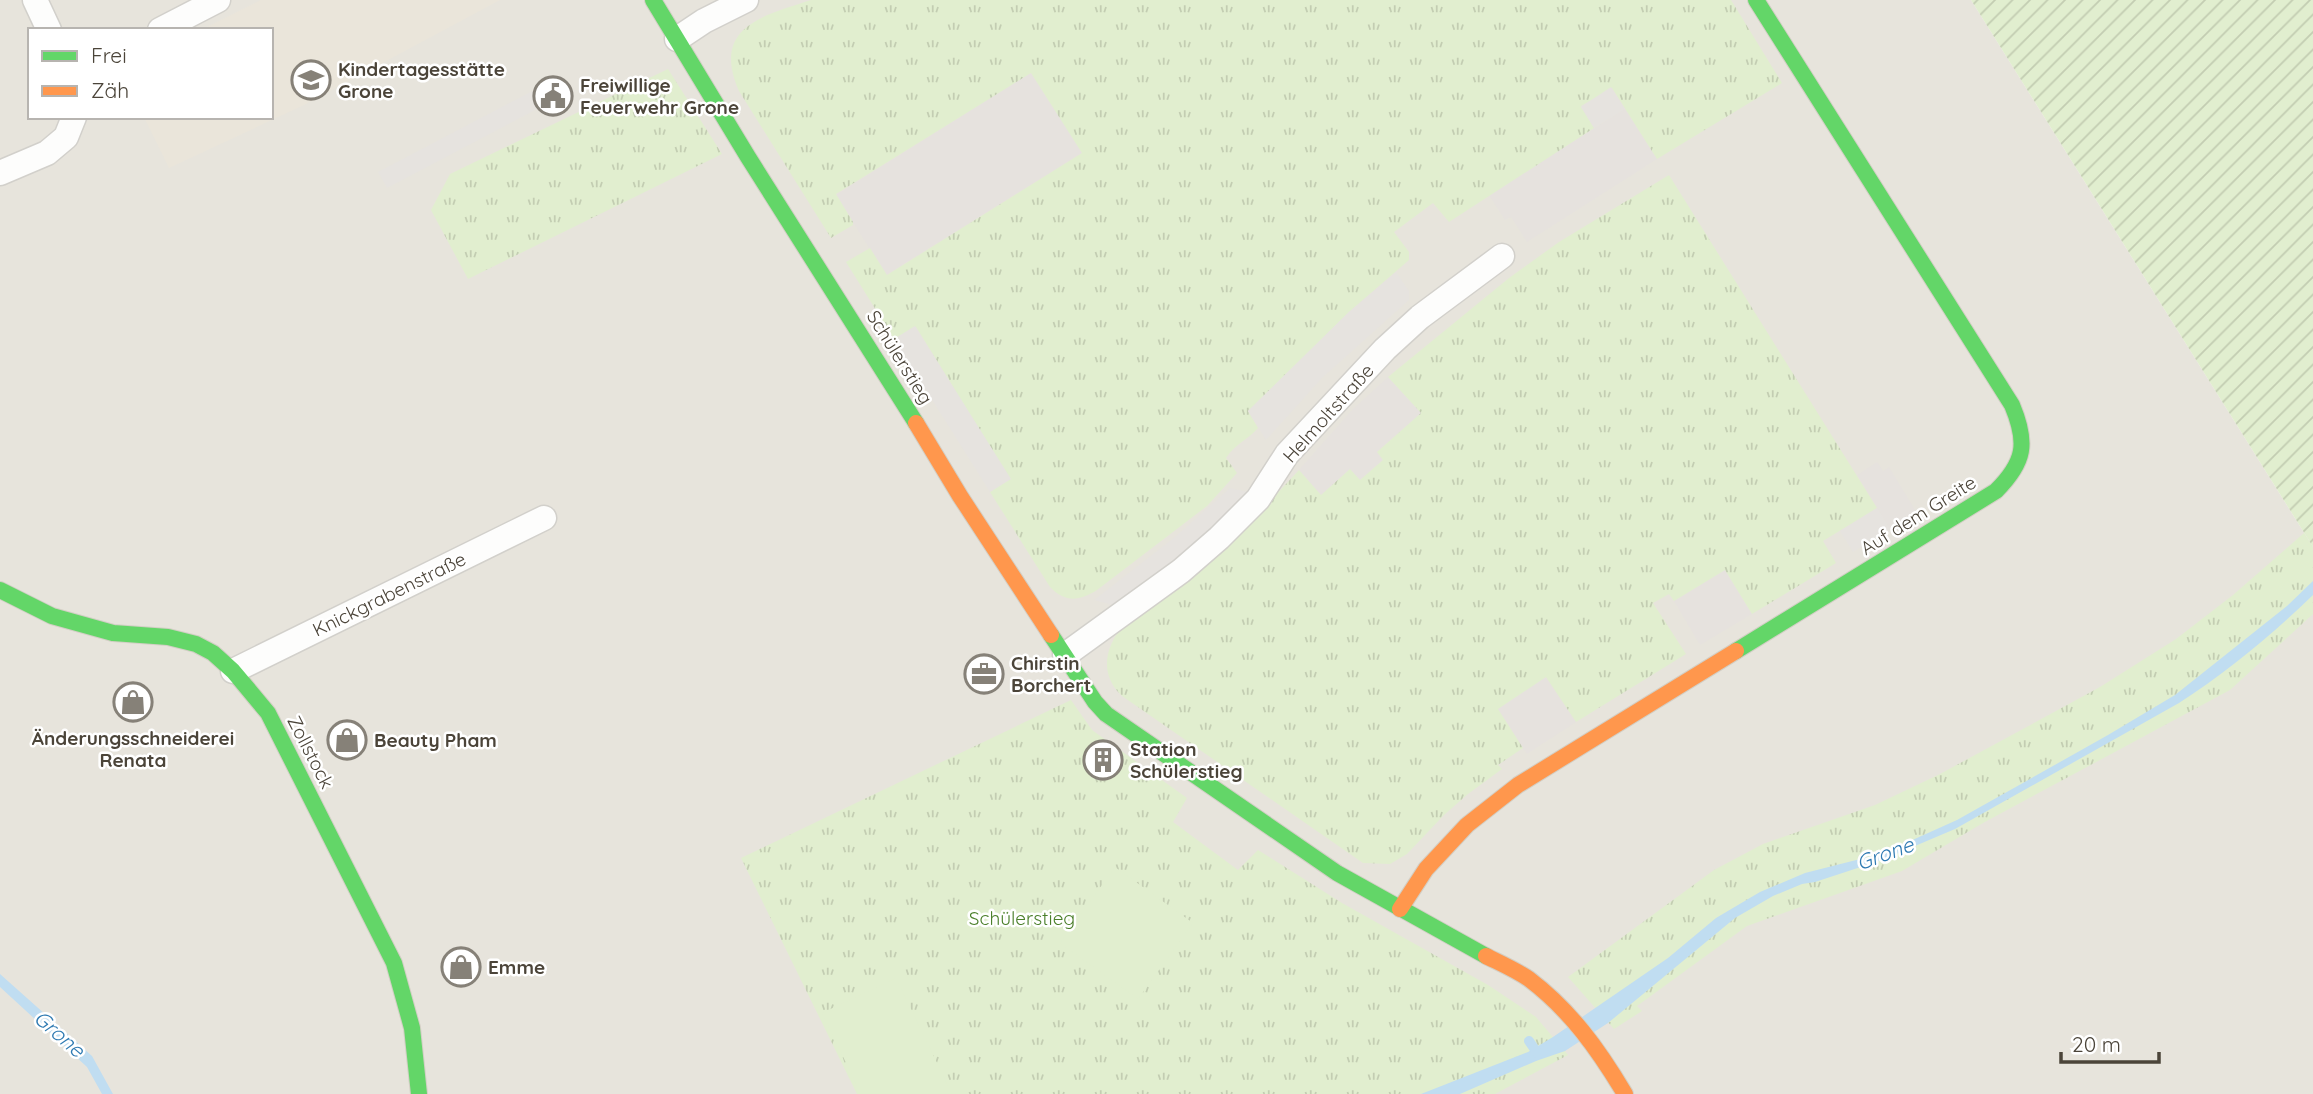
<svg xmlns="http://www.w3.org/2000/svg" width="2313" height="1094" viewBox="0 0 2313 1094" font-family="Quicksand,sans-serif">
<defs>
<pattern id="grass-tufts" width="24" height="20" patternUnits="userSpaceOnUse" patternTransform="scale(1.75)"><rect width="24" height="20" fill="#e1eecf"/><path d="M3 7l-1-3M5 7V3M7 7l1-3M15 17l-1-3M17 17v-4M19 17l1-3" fill="none" stroke="#c3cdb2"/></pattern>
<pattern id="garden-furrows" width="10" height="10" patternUnits="userSpaceOnUse" patternTransform="scale(1.75)"><rect width="10" height="10" fill="#e1eecf"/><path d="M-1 1l2-2M0 10L10 0M9 11l2-2" fill="none" stroke="#c3cdb2"/></pattern>
</defs>
<rect width="100%" height="100%" fill="#f4f2ee"/>
<path fill="#e7e4dc" fill-rule="evenodd" d="M 0,0 L 1971,0 L 2313,547 L 2313,1094 L 0,1094 ZM 30,30 L 271,30 L 271,117 L 30,117 Z"/>
<path fill="#e6e2de" d="M 1032,72 L 1082,153 L 886,275 L 836,195 Z
M 1625,109 L 1657,159 L 1527,242 L 1511,217 L 1505,220 L 1489,195 Z
M 1388,377 L 1422,413 L 1377,452 L 1383,460 L 1360,481 L 1321,495 L 1299,470 L 1352,410 Z
M 1877,462 L 1883,471 L 1889,467 L 1917,513 L 1890,529 L 1857,475 Z
M 1725,570 L 1752,614 L 1700,645 L 1674,601 Z
M 1546,677 L 1576,722 L 1527,754 L 1497,709 Z"/>
<path fill="#eae5da" d="M 261,0 L 500,0 L 304,105 L 169,168 L 144,117 L 271,117 L 271,30 L 201,30 Z"/>
<path fill="url(#grass-tufts)" d="M 811,0 L 1731,0 L 1782,83 L 1657,159 L 1612,88 L 1581,106 L 1594,128 L 1449,222 L 1433,203 L 1394,232 L 1409,252 L 1409,260 L 1349,312 L 1248,411 L 1258,428 C 1248,440 1237,442 1226,458 L 1237,473 L 1207,506 L 1097,590 C 1080,601 1065,603 1050,587 L 990,492 L 1010,479 L 916,327 L 894,339 L 846,262 L 870,248 L 887,275 L 1082,153 L 1031,73 L 836,194 L 853,222 L 853,225 L 831,238 L 739,91 C 711,27 762,16 811,0 Z
M 668,69 L 722,154 L 468,279 L 431,210 L 450,174 Z
M 1669,175 L 1877,508 L 1823,541 L 1836,563 L 1752,614 L 1725,570 L 1674,601 L 1669,594 L 1653,603 L 1686,654 L 1576,722 L 1546,677 L 1498,709 L 1523,748 L 1498,765 L 1502,769 L 1468,794 L 1444,815 L 1407,854 L 1390,864 L 1363,863 L 1122,696 C 1100,675 1104,649 1122,627 L 1235,539 L 1299,470 L 1321,495 L 1350,469 L 1360,480 L 1383,460 L 1377,452 L 1421,413 L 1388,377 L 1509,278 L 1559,242 Z
M 2304,533 L 2313,547 L 2313,614 L 2230,690 L 1983,823 L 1902,871 L 1747,926 L 1637,1006 L 1642,1011 L 1614,1029 L 1568,977 L 1714,870 L 1763,844 L 1875,805 L 1940,774 L 2100,687 L 2176,639 L 2233,595 Z
M 1071,700 L 1092,730 L 1187,798 L 1173,822 L 1238,870 L 1258,850 L 1342,903 L 1488,985 L 1536,1017 L 1568,1055 L 1495,1094 L 857,1094 L 741,858 Z"/>
<path fill="url(#garden-furrows)" d="M 1971,0 L 2313,0 L 2313,547 Z"/>
<path fill="#e1eecf" d="M 1115,867 L 1193,923 L 1138,999 L 1060,943 Z
M 896,978 L 952,1094 L 861,1094 L 822,1013 Z"/>
<path fill="#e6e3df" d="M 544,85 L 552,101 L 387,188 L 378,172 Z
M 1611,87 L 1625,109 L 1594,128 L 1581,107 Z
M 1396,272 L 1409,291 L 1409,300 L 1323,377 L 1266,440 L 1248,411 L 1349,312 Z
M 915,326 L 1011,479 L 990,492 L 894,339 Z
M 1230,488 L 1252,493 L 1218,525 L 1120,607 L 1094,600 L 1175,537 Z
M 1877,508 L 1890,529 L 1853,552 L 1840,531 Z"/>
<path fill="#c0ddf1" d="M 2313,581 L 2313,595 C 2272,635 2227,672 2179,703 L 1955,829 L 1882,860 L 1815,882 L 1802,884 L 1773,896 L 1735,918 L 1608,1023 L 1565,1051 L 1536,1061 L 1460,1094 L 1421,1094 L 1528,1052 L 1553,1037 L 1668,958 L 1716,918 L 1760,892 L 1805,873 L 1872,856 L 1908,842 L 1957,820 L 2108,735 L 2175,695 L 2287,606 Z
M 0,974 L 92,1056 L 113,1094 L 102,1094 L 87,1067 L 0,987 Z"/>
<g fill="none" stroke-linecap="round" stroke-linejoin="round">
<path stroke="#c0ddf1" stroke-width="10" d="M 1529,1041 L 1538,1054"/>
<g stroke="#d2d0cb" stroke-width="27">
<path id="street" d="M 35,0 L 49,30
M 160,30 L 218,0
M 677,39 L 704,21 L 746,0
M 0,173 L 47,153 L 66,137 L 74,117
M 1065,655 L 1181,571 L 1219,538 L 1258,499 L 1287,454 L 1385,349 L 1420,317 L 1502,256
M 233,671 L 544,518"/>
</g>
<g stroke="#d3cfc5" stroke-width="18">
<path id="fast" d="M 653,0 L 748,157 L 916,423
M 0,590 L 52,616 L 113,633 L 168,637 L 196,644 L 213,653 L 233,671 L 268,713 L 394,963 L 412,1028 L 419,1094
M 1051,635 L 1095,702 L 1106,714 L 1337,873 L 1486,956
M 1736,651 L 1996,491 C 2025,462 2028,443 2012,405 L 1756,0"/>
</g>
<g stroke="#d3cfc5" stroke-width="18">
<path id="slow" d="M 916,423 L 960,496 L 1051,635
M 1400,909 L 1426,869 L 1467,825 L 1518,785 L 1736,651
M 1486,956 C 1500,963 1516,970 1529,979 C 1571,1011 1598,1049 1625,1094"/>
</g>
<use href="#street" stroke="#fdfdfc" stroke-width="24"/>
<use href="#fast" stroke="#63d668" stroke-width="16"/>
<use href="#slow" stroke="#ff974d" stroke-width="16"/>
</g>
<defs>
<g id="school-ring" transform="scale(2.0125)"><circle r="9.5" fill="#fff" stroke="#868178" stroke-width="1.5"/><path d="M0-5L7-2L0 1L-7-2ZM-4 1L0 2.5L4 1V4Q0 6-4 4Z" fill="#868178"/></g>
<g id="civic-ring" transform="scale(2.0125)"><circle r="9.5" fill="#fff" stroke="#868178" stroke-width="1.5"/><path d="M-.6-6.5H3V-4.5H.6V-3L4-1V1h2V6H-6V1h2V-1L-.6-3ZM-1.2 2.5V6h2.4V2.5Z" fill="#868178"/></g>
<g id="office-ring" transform="scale(2.0125)"><circle r="9.5" fill="#fff" stroke="#868178" stroke-width="1.5"/><path d="M-6-3h4V-5.5h4V-3h4V5H-6ZM-1-4.5V-3h2v-1.5ZM-6 0V1H6V0Z" fill="#868178"/></g>
<g id="shop-ring" transform="scale(2.0125)"><circle r="9.5" fill="#fff" stroke="#868178" stroke-width="1.5"/><path d="M-5-2.5h2.3a2.7 3.5 0 0 1 5.4 0H5L5.5 6h-11ZM-1.5-2.5h3a1.5 2.3 0 0 0-3 0Z" fill="#868178"/></g>
<g id="building-ring" transform="scale(2.0125)"><circle r="9.5" fill="#fff" stroke="#868178" stroke-width="1.5"/><path d="M-4-6H4V6H1V3H-1V6H-4ZM-2.5-4.3h1.7v1.8h-1.7ZM.8-4.3h1.7v1.8H.8ZM-2.5-1h1.7V.8h-1.7ZM.8-1h1.7V.8H.8Z" fill="#868178"/></g>
</defs>
<g fill-rule="evenodd">
<use href="#school-ring" x="311" y="80"/>
<use href="#civic-ring" x="553" y="96"/>
<use href="#office-ring" x="984" y="674"/>
<use href="#shop-ring" x="133" y="702"/>
<use href="#shop-ring" x="347" y="740"/>
<use href="#building-ring" x="1103" y="760"/>
<use href="#shop-ring" x="461" y="967"/>
</g>
<g text-anchor="middle" stroke-width="5" stroke-linejoin="round" paint-order="stroke">
<g font-size="19" font-weight="bold" fill="#4b4439" stroke="#fff" text-anchor="start">
<text x="338" y="76">Kindertagesstätte<tspan x="338" dy="22">Grone</tspan></text>
<text x="580" y="92">Freiwillige<tspan x="580" dy="22">Feuerwehr Grone</tspan></text>
<text x="1011" y="670">Chirstin<tspan x="1011" dy="22">Borchert</tspan></text>
<text x="133" y="745" text-anchor="middle">Änderungsschneiderei<tspan x="133" dy="22">Renata</tspan></text>
<text x="374" y="747">Beauty Pham</text>
<text x="1130" y="756">Station<tspan x="1130" dy="22">Schülerstieg</tspan></text>
<text x="488" y="974">Emme</text>
</g>
<g font-size="19" fill="#4b4439" stroke="#fff">
<text transform="translate(900 357) rotate(58)" y="7">Schülerstieg</text>
<text transform="translate(1328 413) rotate(-48)" y="7">Helmoltstraße</text>
<text transform="translate(1918 515) rotate(-32)" y="7">Auf dem Greite</text>
<text transform="translate(389 594) rotate(-26)" y="7">Knickgrabenstraße</text>
<text transform="translate(311 752) rotate(63)" y="7">Zollstock</text>
</g>
<g font-size="19" fill="#4a7f2a" stroke="#fff">
<text x="1022" y="925">Schülerstieg</text>
</g>
<g font-size="21" font-style="italic" fill="#2e7ab2" stroke="#fff">
<text transform="translate(1885 854) rotate(-20)" y="7">Grone</text>
<text transform="translate(59 1034) rotate(41)" y="7">Grone</text>
</g>
</g>
<rect x="28" y="28" width="245" height="91" fill="#ffffff" stroke="#b7b4b0" stroke-width="2"/>
<rect x="42" y="51" width="35" height="10" fill="#63d668" stroke="#b7b4b0" stroke-width="2"/>
<text x="91" y="63" font-size="21" fill="#4b4439">Frei</text>
<rect x="42" y="86" width="35" height="10" fill="#ff974d" stroke="#b7b4b0" stroke-width="2"/>
<text x="91" y="98" font-size="21" fill="#4b4439">Zäh</text>
<path d="M2061 1052v10h98v-10" fill="none" stroke="#4b4439" stroke-width="3.5"/>
<text x="2072" y="1052" font-size="21" fill="#4b4439" stroke="#ffffff" stroke-width="5" paint-order="stroke">20 m</text>
</svg>
